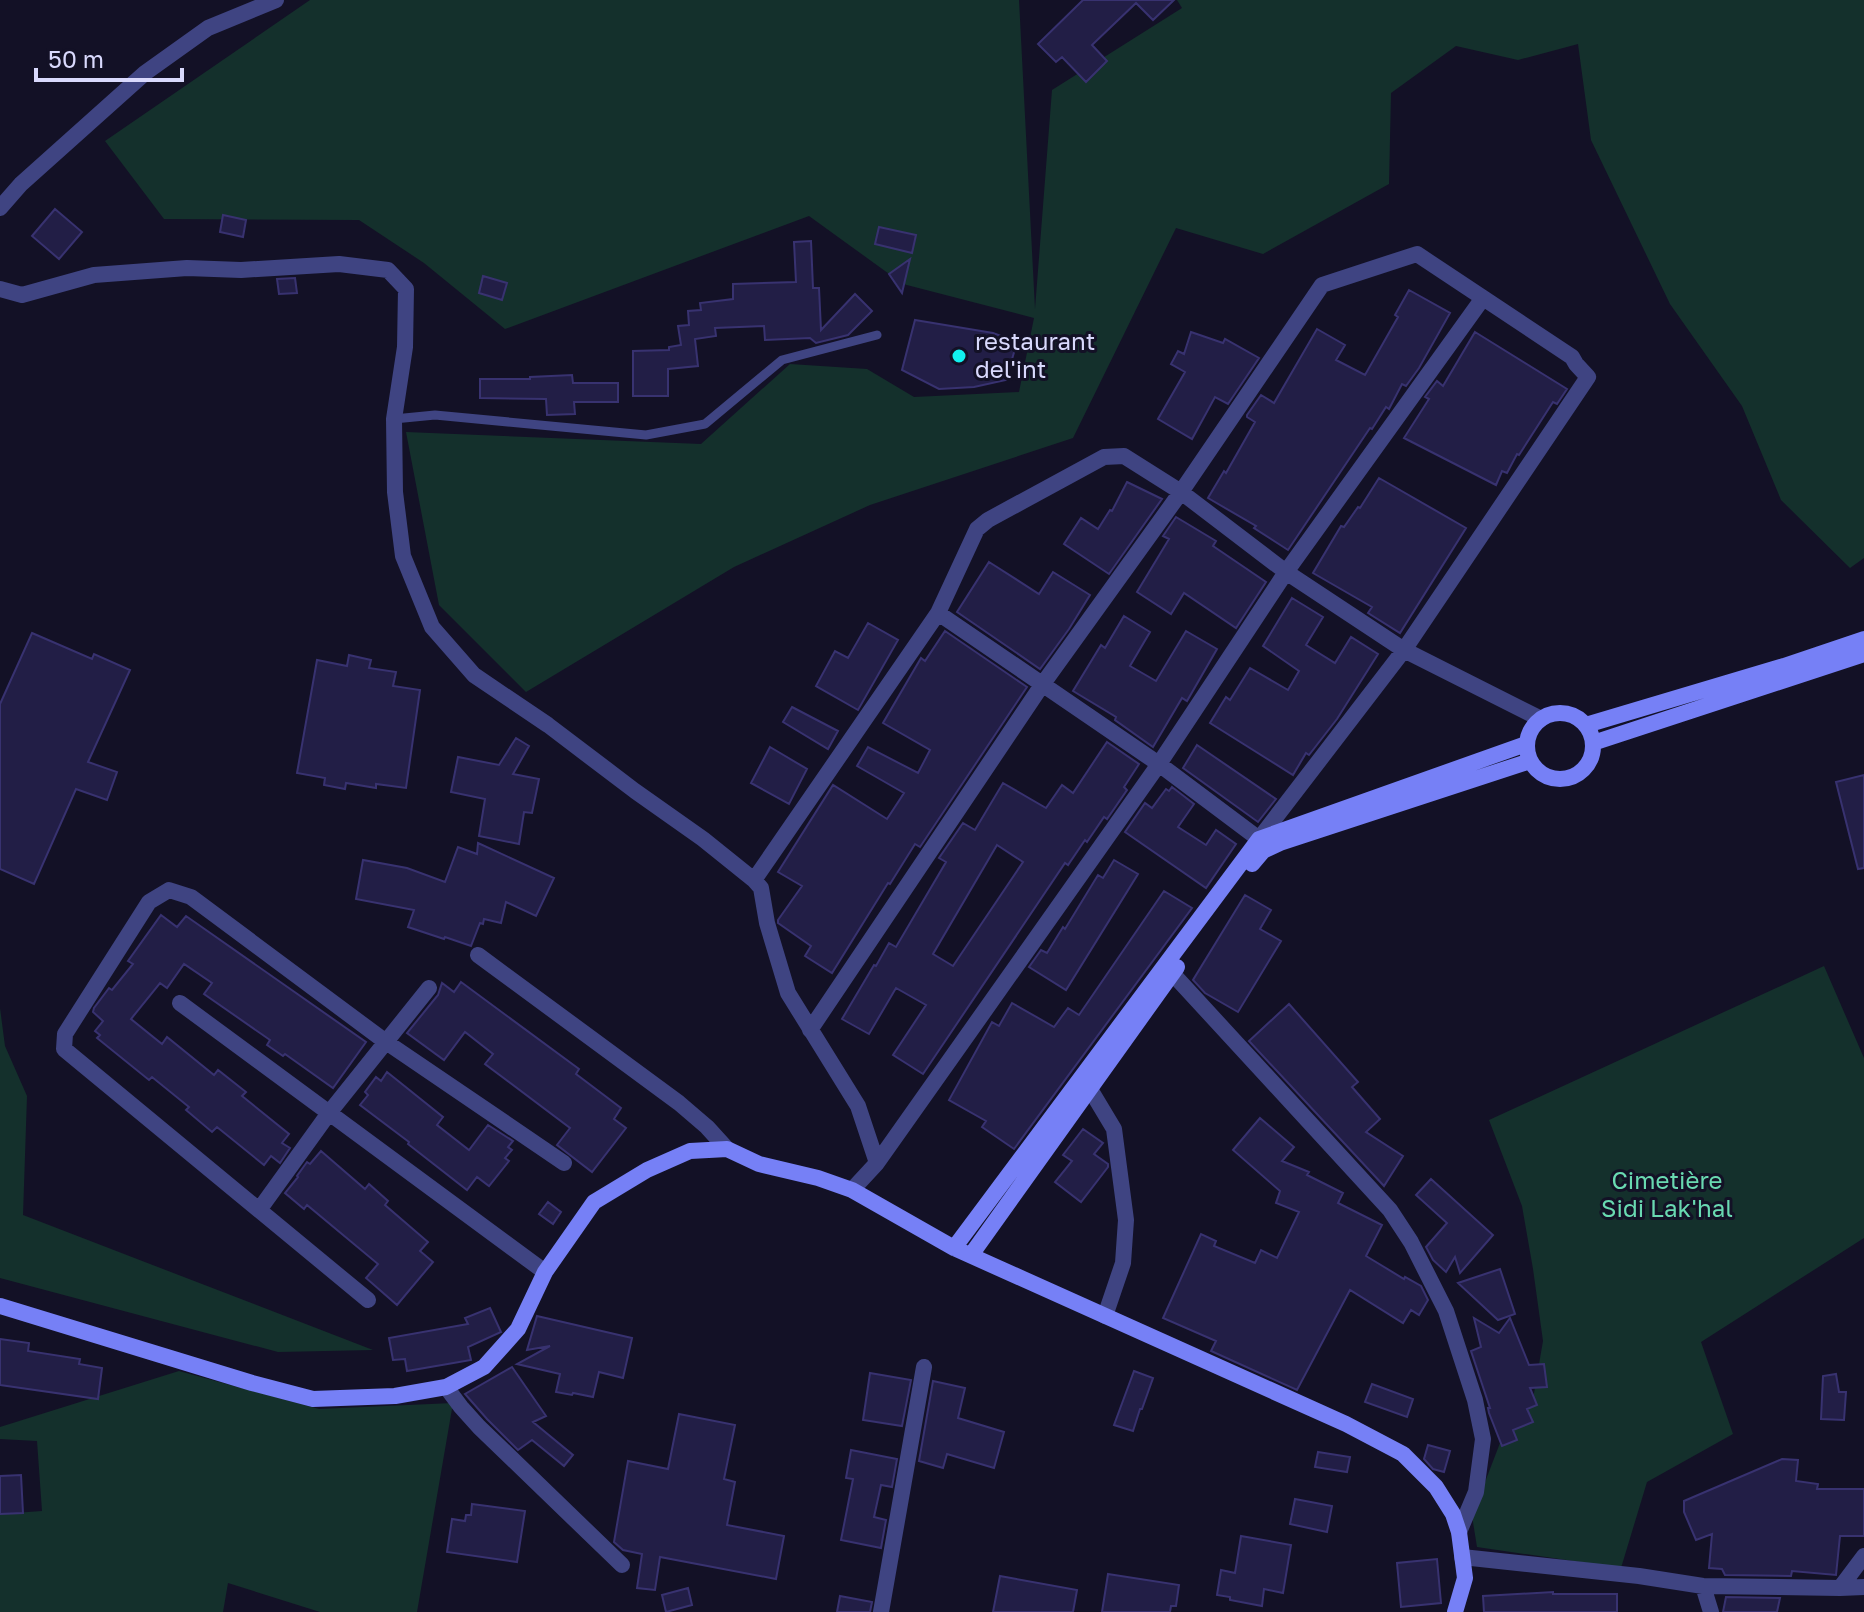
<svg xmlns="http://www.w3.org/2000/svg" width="1864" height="1612" viewBox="0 0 1864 1612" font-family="'Golos Text',sans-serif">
<rect width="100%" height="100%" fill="#131126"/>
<path fill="#14302c" d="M 310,0 L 1019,0 L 1035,309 L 1052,90 L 1182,8 L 1177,0 L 1864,0 L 1864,558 L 1850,568 L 1781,500 L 1742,406 L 1670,304 L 1591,140 L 1578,44 L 1518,60 L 1456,46 L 1391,93 L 1389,184 L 1263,254 L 1176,228 L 1073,438 L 870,505 L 734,567 L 526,692 L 439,605 L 406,432 L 701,444 L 790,364 L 867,369 L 914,397 L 1019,392 L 1034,318 L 903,284 L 809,216 L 505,329 L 424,263 L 359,220 L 164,219 L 105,141 Z
M 1824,966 L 1864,1058 L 1864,1238 L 1701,1342 L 1733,1434 L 1647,1482 L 1621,1568 L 1477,1547 L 1472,1516 L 1500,1443 L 1533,1399 L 1543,1341 L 1533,1269 L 1522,1206 L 1489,1120 Z
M 0,1008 L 5,1046 L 27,1096 L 23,1215 L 373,1350 L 278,1352 L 0,1278 Z
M 179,1371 L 319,1409 L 453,1403 L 417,1612 L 320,1612 L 228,1583 L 223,1612 L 0,1612 L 0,1514 L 42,1511 L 37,1441 L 0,1439 L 0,1427 Z"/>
<path fill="#221e46" stroke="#383270" stroke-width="2" fill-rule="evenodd" d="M 1083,0 L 1174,0 L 1153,20 L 1136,3 L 1092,45 L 1107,61 L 1086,82 L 1062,57 L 1056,62 L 1038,44 Z
M 55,209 L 82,232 L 59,259 L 32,236 Z
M 223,215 L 246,220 L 243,237 L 220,232 Z
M 879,227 L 916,235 L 912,253 L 875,244 Z
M 811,241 L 813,288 L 819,288 L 821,330 L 855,294 L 872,311 L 848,335 L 816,343 L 810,338 L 765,340 L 764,326 L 715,328 L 716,336 L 695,339 L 698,366 L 668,369 L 668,396 L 633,396 L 633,351 L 669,350 L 669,347 L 681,345 L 678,326 L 689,325 L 688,311 L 701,310 L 700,303 L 733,299 L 733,284 L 796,282 L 794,242 Z
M 910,259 L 902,293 L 889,274 Z
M 483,276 L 507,283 L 502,300 L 479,293 Z
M 295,278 L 297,293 L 279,294 L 277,279 Z
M 1409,290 L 1450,313 L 1419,368 L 1406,386 L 1402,384 L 1389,409 L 1386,407 L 1372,429 L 1370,428 L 1288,550 L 1254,528 L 1256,526 L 1208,498 L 1224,471 L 1226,473 L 1255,422 L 1247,417 L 1247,415 L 1261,395 L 1274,403 L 1317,329 L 1345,345 L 1336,360 L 1365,375 L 1398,317 L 1395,315 Z
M 915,320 L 993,333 L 1017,342 L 1006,380 L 974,387 L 939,389 L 902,370 Z
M 1191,332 L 1223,343 L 1225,339 L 1259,358 L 1228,404 L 1215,397 L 1192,439 L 1158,419 L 1185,372 L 1171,364 L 1178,351 L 1184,354 Z
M 1475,332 L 1567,389 L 1557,404 L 1553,402 L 1519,455 L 1517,454 L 1507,473 L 1502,471 L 1496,485 L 1404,438 L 1429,399 L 1425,397 L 1437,381 L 1443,386 Z
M 572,375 L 573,383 L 618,383 L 618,402 L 574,402 L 575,414 L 547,415 L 546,399 L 480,398 L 480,379 L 530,379 L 530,377 Z
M 1379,478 L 1466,528 L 1400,633 L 1368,613 L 1372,607 L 1313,573 L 1341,526 L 1344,527 L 1358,507 L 1360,508 Z
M 1127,482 L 1162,499 L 1109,574 L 1064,544 L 1081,518 L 1098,529 L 1110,510 L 1112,511 Z
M 1176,517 L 1216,541 L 1213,546 L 1266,582 L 1236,628 L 1184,593 L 1171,614 L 1137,592 L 1169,539 L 1163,536 Z
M 989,562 L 1039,594 L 1053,572 L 1090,595 L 1069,629 L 1040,669 L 957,612 Z
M 1292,598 L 1323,617 L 1306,645 L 1335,663 L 1351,637 L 1378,654 L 1337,719 L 1309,755 L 1306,753 L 1293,775 L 1210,723 L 1226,697 L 1230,700 L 1250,668 L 1288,690 L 1299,671 L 1263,646 Z
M 1124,616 L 1150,632 L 1130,666 L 1156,681 L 1186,631 L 1217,649 L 1187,701 L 1182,698 L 1153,747 L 1115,720 L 1116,717 L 1073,691 L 1101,645 L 1105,648 Z
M 868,623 L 898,640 L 858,710 L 816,686 L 835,651 L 848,658 Z
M 945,631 L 1027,687 L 920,847 L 915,844 L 890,884 L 888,883 L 832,973 L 805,956 L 811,946 L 778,923 L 778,920 L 802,886 L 778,872 L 833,785 L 887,819 L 904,793 L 857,766 L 868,747 L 918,773 L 930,750 L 883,723 L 921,658 L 925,661 Z
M 32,633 L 92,659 L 94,654 L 130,670 L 88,762 L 117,772 L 107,800 L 76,789 L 34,884 L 0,869 L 0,704 Z
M 349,655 L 371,660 L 369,668 L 396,672 L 393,686 L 420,690 L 406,788 L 376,784 L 376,788 L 346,783 L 345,789 L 324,785 L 325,778 L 297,773 L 317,660 L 347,666 Z
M 792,707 L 838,731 L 828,749 L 783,722 Z
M 516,738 L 529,746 L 513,774 L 539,779 L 532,813 L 524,812 L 519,844 L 479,836 L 485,799 L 451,792 L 458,757 L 499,765 Z
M 1107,742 L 1139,764 L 1124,787 L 1127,790 L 1107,819 L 1104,817 L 1087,842 L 1085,840 L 1068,865 L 1065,863 L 923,1074 L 893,1055 L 926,1005 L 896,988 L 869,1034 L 842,1019 L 874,965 L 876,966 L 889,943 L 896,947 L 946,862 L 939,858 L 963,823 L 975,830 L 1003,783 L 1046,808 L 1062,785 L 1073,793 ZM 997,845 L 1023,862 L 953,966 L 933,954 Z
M 1197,745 L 1276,799 L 1258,822 L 1183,768 Z
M 770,747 L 807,769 L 789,804 L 751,783 Z
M 1864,775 L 1864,868 L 1858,869 L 1836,782 Z
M 1172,787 L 1194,804 L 1178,827 L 1206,845 L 1216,830 L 1236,844 L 1206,888 L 1125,832 L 1145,803 L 1152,808 L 1166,789 L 1169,791 Z
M 478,843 L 554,878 L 536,916 L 506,902 L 501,923 L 484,919 L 483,924 L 480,923 L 471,946 L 445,937 L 444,939 L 408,927 L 414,910 L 356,899 L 363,860 L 407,868 L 445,882 L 458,847 L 477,854 Z
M 1114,860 L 1138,874 L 1066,990 L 1029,967 L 1041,950 L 1047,953 L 1063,927 L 1065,929 L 1098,875 L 1103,878 Z
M 1164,891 L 1192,908 L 1014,1149 L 982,1127 L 986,1121 L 949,1100 L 992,1022 L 999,1026 L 1012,1003 L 1054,1027 L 1068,1008 L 1079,1015 Z
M 1245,895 L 1271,910 L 1260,929 L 1281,941 L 1238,1012 L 1205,993 L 1193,980 Z
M 161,915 L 177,927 L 186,916 L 366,1042 L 333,1088 L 285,1054 L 283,1056 L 267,1045 L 270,1040 L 204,994 L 212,983 L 184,964 L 167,988 L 160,983 L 131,1019 L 162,1044 L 167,1037 L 214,1075 L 218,1070 L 246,1092 L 242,1096 L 289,1134 L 282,1143 L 290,1148 L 280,1163 L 271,1156 L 264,1165 L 217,1127 L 212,1132 L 186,1110 L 189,1107 L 152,1077 L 149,1080 L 97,1038 L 100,1035 L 95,1031 L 103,1021 L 93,1012 L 94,1008 L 109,988 L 112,990 L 133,964 L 128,961 Z
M 461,982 L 579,1069 L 576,1074 L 621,1108 L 614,1119 L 626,1128 L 592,1172 L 557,1145 L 570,1128 L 485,1064 L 493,1054 L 465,1032 L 444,1060 L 407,1033 L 438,995 L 442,983 L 454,992 Z
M 1289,1004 L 1358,1082 L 1352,1087 L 1380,1119 L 1366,1132 L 1403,1156 L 1384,1186 L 1249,1041 Z
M 387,1072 L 443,1117 L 437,1125 L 469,1150 L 488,1125 L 513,1141 L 508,1147 L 512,1150 L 505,1158 L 509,1161 L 489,1186 L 477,1177 L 467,1190 L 408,1144 L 409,1142 L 360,1105 L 368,1095 L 365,1092 L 376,1077 L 381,1081 Z
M 1260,1118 L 1294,1147 L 1282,1161 L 1309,1172 L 1307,1175 L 1343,1193 L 1338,1203 L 1382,1225 L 1366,1256 L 1404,1279 L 1405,1277 L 1421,1286 L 1428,1300 L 1419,1315 L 1411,1310 L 1403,1323 L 1350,1290 L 1297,1390 L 1211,1351 L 1216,1341 L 1163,1318 L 1201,1234 L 1216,1241 L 1214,1246 L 1255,1263 L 1261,1250 L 1277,1258 L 1299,1212 L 1276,1203 L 1280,1191 L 1233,1150 Z
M 1083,1129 L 1103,1143 L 1094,1154 L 1108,1164 L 1108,1167 L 1081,1202 L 1055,1182 L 1072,1161 L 1063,1155 Z
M 321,1151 L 365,1189 L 369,1184 L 388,1201 L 385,1205 L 428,1242 L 420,1251 L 433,1262 L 397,1305 L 366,1278 L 378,1264 L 307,1205 L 304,1209 L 285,1193 L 298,1177 L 297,1176 L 307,1162 L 310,1164 Z
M 1431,1179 L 1493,1235 L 1460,1273 L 1455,1257 L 1446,1272 L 1433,1260 L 1426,1247 L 1447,1223 L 1416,1195 Z
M 548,1202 L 561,1212 L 553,1224 L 539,1214 Z
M 1500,1269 L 1515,1314 L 1498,1320 L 1458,1283 Z
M 490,1308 L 501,1332 L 468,1347 L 471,1360 L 407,1371 L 405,1359 L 393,1360 L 389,1338 L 468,1324 L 465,1318 Z
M 537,1316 L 632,1338 L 623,1378 L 599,1372 L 593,1397 L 573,1393 L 572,1395 L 556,1392 L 560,1374 L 517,1364 L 550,1346 L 527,1350 Z
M 1474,1318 L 1499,1333 L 1510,1318 L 1529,1365 L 1544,1364 L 1547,1387 L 1530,1388 L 1537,1405 L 1527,1409 L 1533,1422 L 1513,1430 L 1517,1440 L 1502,1446 L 1489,1413 L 1488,1408 L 1490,1408 L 1471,1351 L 1481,1347 Z
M 0,1339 L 29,1343 L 28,1351 L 80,1359 L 79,1364 L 102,1368 L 98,1399 L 0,1385 Z
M 512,1367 L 546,1416 L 533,1422 L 573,1455 L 564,1466 L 532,1440 L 518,1450 L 487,1419 L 465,1394 Z
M 1134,1371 L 1153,1378 L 1142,1409 L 1140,1409 L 1133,1431 L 1114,1425 Z
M 870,1373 L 911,1380 L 902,1426 L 863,1420 Z
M 1836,1374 L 1839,1392 L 1846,1392 L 1844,1420 L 1821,1419 L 1823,1376 Z
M 933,1381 L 965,1388 L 958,1418 L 1004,1432 L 994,1468 L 947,1454 L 943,1468 L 919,1461 Z
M 1372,1384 L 1413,1399 L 1407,1417 L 1365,1402 Z
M 679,1414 L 735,1425 L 724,1479 L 735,1482 L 727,1525 L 784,1536 L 776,1579 L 660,1557 L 655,1590 L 637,1588 L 642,1554 L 623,1550 L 614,1542 L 628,1461 L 668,1469 Z
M 1428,1445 L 1450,1451 L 1444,1472 L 1433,1469 L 1424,1459 Z
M 851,1450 L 897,1459 L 892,1487 L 881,1485 L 874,1517 L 886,1520 L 881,1548 L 841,1540 L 853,1479 L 846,1478 Z
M 1318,1452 L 1350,1457 L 1347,1472 L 1315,1467 Z
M 1782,1459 L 1798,1460 L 1796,1481 L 1818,1484 L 1817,1489 L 1864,1489 L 1864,1536 L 1840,1536 L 1836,1575 L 1792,1571 L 1791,1576 L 1725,1575 L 1722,1569 L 1709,1568 L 1712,1534 L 1696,1540 L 1684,1512 L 1684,1501 Z
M 21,1475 L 23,1513 L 0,1514 L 0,1476 Z
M 1295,1499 L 1332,1506 L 1327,1532 L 1290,1524 Z
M 472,1504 L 525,1511 L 517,1562 L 447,1552 L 452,1519 L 465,1521 L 466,1515 L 471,1515 Z
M 1241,1536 L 1291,1545 L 1283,1593 L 1264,1589 L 1262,1606 L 1230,1600 L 1230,1597 L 1217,1595 L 1221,1570 L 1235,1573 Z
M 1437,1559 L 1441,1603 L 1401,1607 L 1397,1563 Z
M 1108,1574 L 1179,1585 L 1176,1606 L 1171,1606 L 1170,1612 L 1102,1612 Z
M 1000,1576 L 1077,1590 L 1073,1612 L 993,1612 Z
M 688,1588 L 692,1605 L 666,1612 L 662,1595 Z
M 1553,1592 L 1553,1594 L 1617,1594 L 1617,1612 L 1484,1612 L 1483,1596 Z
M 840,1596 L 872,1602 L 870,1612 L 837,1612 Z
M 1726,1597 L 1780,1598 L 1777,1612 L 1723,1612 Z"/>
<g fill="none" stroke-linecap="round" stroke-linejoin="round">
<path stroke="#3f4482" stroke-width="9" d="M 394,419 L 435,415 L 646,435 L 705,424 L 782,360 L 877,335"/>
<path stroke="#3f4482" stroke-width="16" d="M 0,208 L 21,184 L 145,73 L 208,28 L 276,0
M 0,289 L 22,295 L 94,275 L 187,268 L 241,270 L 339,264 L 388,270 L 406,289 L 405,347 L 394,419 L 395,492 L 403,556 L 432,627 L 474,675 L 548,725 L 635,791 L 703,839 L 754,880 L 761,888 L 767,923 L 788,993 L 858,1106 L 877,1163 L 852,1190
M 754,880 L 938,613 L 977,529 L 988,520 L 1104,457 L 1124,456 L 1181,492 L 1286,572 L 1404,650 L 1541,719
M 478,955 L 679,1103 L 707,1127 L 727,1149
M 1172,973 L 1390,1210 L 1411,1242 L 1446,1311 L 1475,1400 L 1483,1439 L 1476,1492 L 1459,1532
M 180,1003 L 545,1272
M 810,1030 L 1042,685 L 1181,492 L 1322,285 L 1417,254 L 1572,357 L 1576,364 L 1588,377 L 1404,650 L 1259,839 L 1159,764 L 938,613
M 1090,1089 L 1114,1129 L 1126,1220 L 1123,1263 L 1105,1316
M 877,1163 L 1159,764 L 1286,572 L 1483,298
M 259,1210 L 329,1113 L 429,988
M 368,1300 L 64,1049 L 65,1034 L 149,902 L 169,890 L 191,897 L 386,1042 L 564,1163
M 446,1387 L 461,1407 L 479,1427 L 622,1565
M 1462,1557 L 1639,1576 L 1703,1586 L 1840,1588 L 1864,1556
M 1703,1586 L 1711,1612
M 1840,1588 L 1864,1587
M 881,1612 L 924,1367"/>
<path stroke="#7680f6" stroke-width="16" d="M1527 746a33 33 0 1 1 66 0a33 33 0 1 1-66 0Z
M 1586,725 L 1784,666 L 1864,639
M 1593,743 L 1864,654
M 1252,864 L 1263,851 L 1280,843 L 1530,761
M 954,1248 L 1259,839 L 1526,744
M 971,1255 L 1177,967
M 0,1306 L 252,1383 L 313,1399 L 395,1396 L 446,1387 L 484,1367 L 518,1329 L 545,1272 L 594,1202 L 647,1170 L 690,1151 L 727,1149 L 759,1164 L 818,1178 L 852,1190 L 954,1248 L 1346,1424 L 1403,1454 L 1436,1487 L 1453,1514 L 1459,1532 L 1465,1578 L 1455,1612"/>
</g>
<circle fill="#12f0ef" stroke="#131126" stroke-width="3" cx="959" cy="356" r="8"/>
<g text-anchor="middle" stroke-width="6" stroke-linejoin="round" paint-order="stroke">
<g font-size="24" fill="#d9d9fd" stroke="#131126" text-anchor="start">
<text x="975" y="350">restaurant<tspan x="975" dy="28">del'int</tspan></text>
</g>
<g font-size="24" fill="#69d9b1" stroke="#131126">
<text x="1667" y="1189">Cimetière<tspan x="1667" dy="28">Sidi Lak'hal</tspan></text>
</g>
</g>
<path d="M36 68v12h146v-12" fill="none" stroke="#d9d9fd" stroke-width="4"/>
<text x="48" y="68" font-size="24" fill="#d9d9fd" stroke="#131126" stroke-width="6" paint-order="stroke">50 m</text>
</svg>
